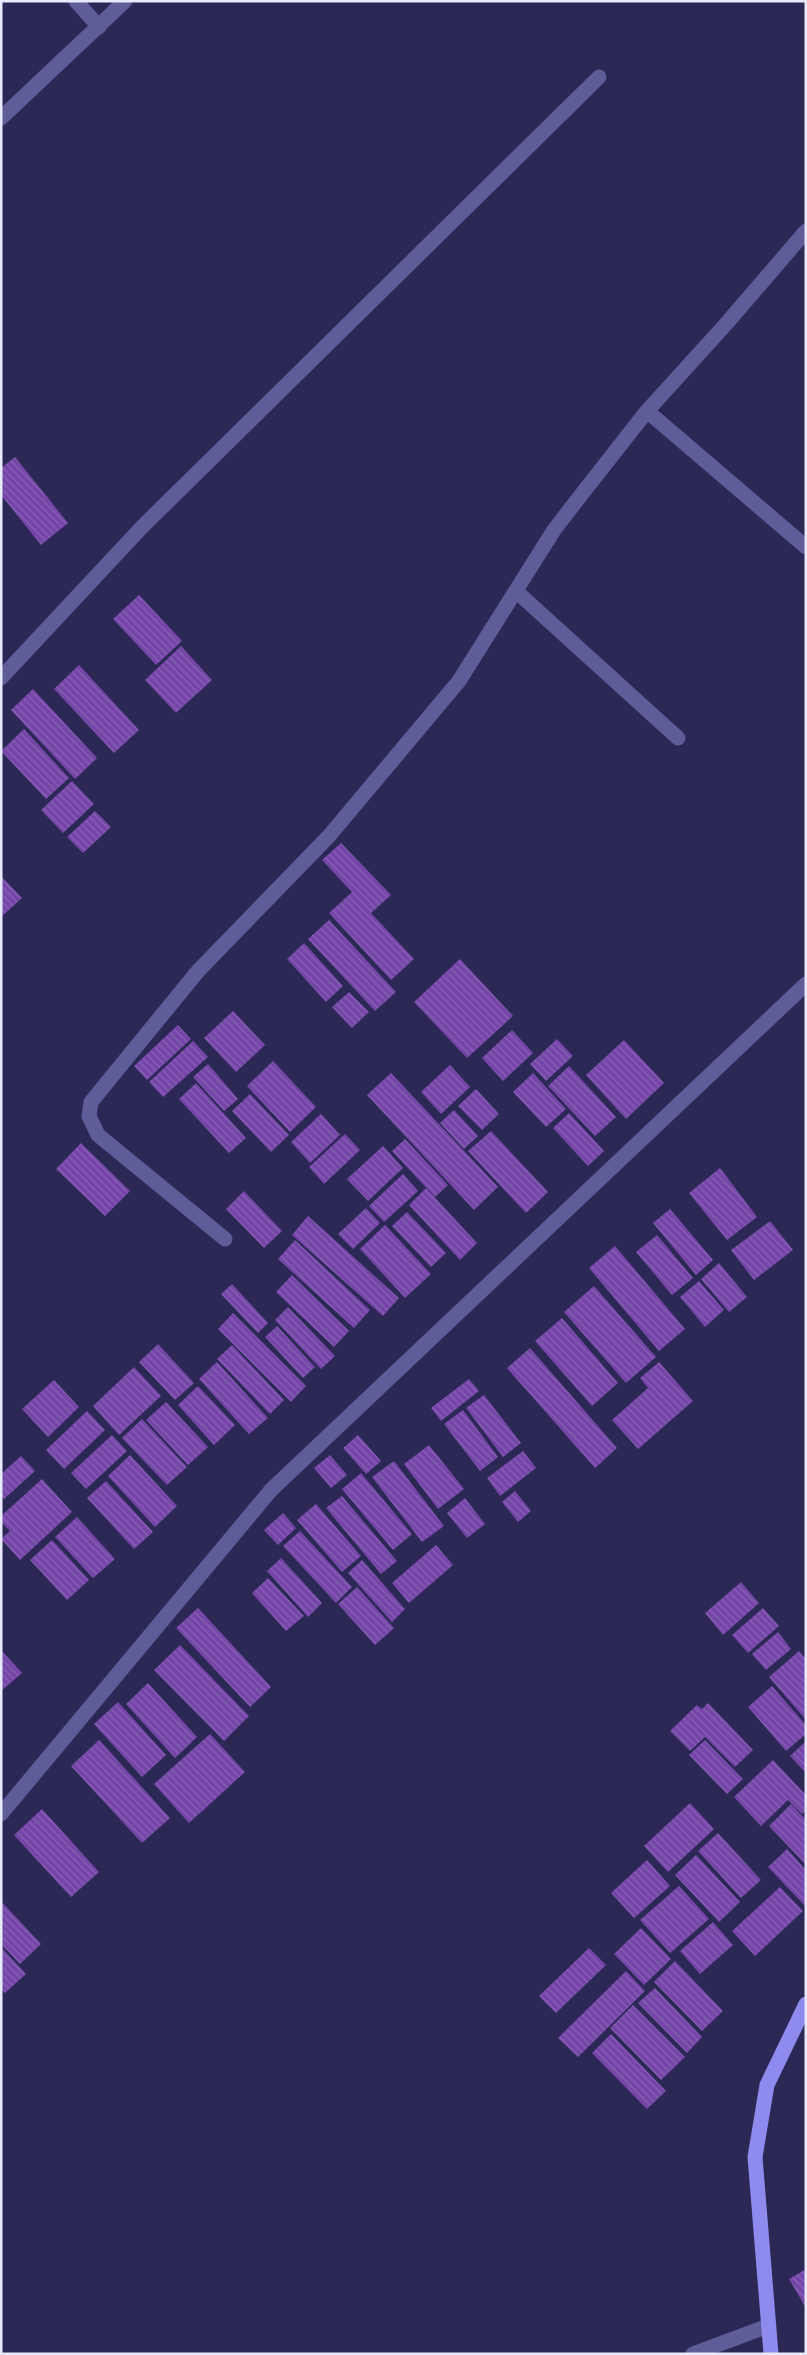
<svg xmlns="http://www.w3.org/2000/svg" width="807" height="2355" viewBox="0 0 807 2355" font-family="Raleway,sans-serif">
<defs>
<pattern id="building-back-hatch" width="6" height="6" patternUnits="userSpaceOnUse" patternTransform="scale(1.25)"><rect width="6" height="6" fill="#7546a8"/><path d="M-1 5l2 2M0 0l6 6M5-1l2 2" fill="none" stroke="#8961b5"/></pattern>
</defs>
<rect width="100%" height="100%" fill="#2b2856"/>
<path fill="url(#building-back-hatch)" d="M 15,457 L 68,523 L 41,545 L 1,495 L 1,468 Z
M 139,595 L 182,641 L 156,665 L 113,619 Z
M 181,646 L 212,680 L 176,713 L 145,680 Z
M 79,665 L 139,730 L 114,753 L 54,689 Z
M 33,689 L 97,758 L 75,779 L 11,710 Z
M 24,729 L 69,778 L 46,799 L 1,751 Z
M 72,781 L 94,804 L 63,833 L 41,810 Z
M 95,811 L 111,827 L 83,853 L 67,837 Z
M 341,843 L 391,895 L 371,913 L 414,959 L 391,980 L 329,913 L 352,892 L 322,860 Z
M 1,876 L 22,898 L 1,917 Z
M 329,920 L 396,992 L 375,1011 L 308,939 Z
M 304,943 L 343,986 L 326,1002 L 287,959 Z
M 460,959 L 513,1016 L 467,1058 L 414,1002 Z
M 349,992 L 369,1012 L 352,1028 L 332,1007 Z
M 233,1011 L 265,1045 L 236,1072 L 204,1038 Z
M 178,1025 L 191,1039 L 147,1080 L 134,1066 Z
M 512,1030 L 533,1053 L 503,1081 L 482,1058 Z
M 557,1039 L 573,1056 L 546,1081 L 530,1064 Z
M 624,1040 L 664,1083 L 626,1119 L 586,1075 Z
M 193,1041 L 208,1057 L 163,1097 L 149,1082 Z
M 273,1061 L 316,1107 L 290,1132 L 247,1086 Z
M 208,1064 L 238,1099 L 224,1111 L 193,1077 Z
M 450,1065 L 470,1087 L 441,1114 L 421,1092 Z
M 569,1066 L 616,1117 L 595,1136 L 548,1086 Z
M 391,1073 L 498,1187 L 474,1210 L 367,1095 Z
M 533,1073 L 566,1109 L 546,1127 L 513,1092 Z
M 196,1083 L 246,1138 L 229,1153 L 179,1099 Z
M 476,1089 L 499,1114 L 482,1130 L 458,1106 Z
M 250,1094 L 289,1135 L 271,1152 L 232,1111 Z
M 454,1110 L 478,1136 L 464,1149 L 440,1123 Z
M 569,1113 L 604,1151 L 588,1166 L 553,1128 Z
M 321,1114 L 340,1135 L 310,1163 L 291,1142 Z
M 491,1131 L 548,1192 L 526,1213 L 468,1151 Z
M 345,1134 L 360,1150 L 324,1184 L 309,1167 Z
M 405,1139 L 448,1185 L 435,1197 L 392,1151 Z
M 81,1143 L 130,1191 L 105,1216 L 56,1169 Z
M 383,1146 L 403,1168 L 368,1201 L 347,1179 Z
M 720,1168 L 757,1217 L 727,1240 L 689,1193 Z
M 403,1174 L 418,1191 L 384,1222 L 369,1206 Z
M 426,1188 L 477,1243 L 460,1260 L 409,1205 Z
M 244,1191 L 282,1231 L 264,1248 L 226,1209 Z
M 366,1208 L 380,1223 L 353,1249 L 338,1234 Z
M 670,1209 L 713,1260 L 696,1275 L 653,1223 Z
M 407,1212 L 446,1253 L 431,1267 L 392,1226 Z
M 308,1216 L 399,1298 L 383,1316 L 292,1235 Z
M 770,1221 L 793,1250 L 754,1280 L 731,1250 Z
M 385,1225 L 431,1274 L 405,1298 L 360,1249 Z
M 657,1235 L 693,1278 L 672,1295 L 636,1252 Z
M 295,1240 L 370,1310 L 354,1328 L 278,1259 Z
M 615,1246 L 685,1329 L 659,1351 L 589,1268 Z
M 719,1263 L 747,1297 L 729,1312 L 701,1279 Z
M 292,1275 L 349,1331 L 334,1347 L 276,1292 Z
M 699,1281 L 724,1310 L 705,1327 L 680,1297 Z
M 232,1284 L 268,1323 L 258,1333 L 221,1294 Z
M 594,1286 L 656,1357 L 626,1383 L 564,1312 Z
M 288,1307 L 335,1356 L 321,1369 L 275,1320 Z
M 233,1313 L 306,1386 L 291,1402 L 218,1329 Z
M 562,1318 L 618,1383 L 592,1406 L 535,1341 Z
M 277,1326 L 315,1367 L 303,1378 L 265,1337 Z
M 158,1344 L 194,1383 L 175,1400 L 139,1362 Z
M 232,1345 L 284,1400 L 270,1414 L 217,1359 Z
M 530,1348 L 617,1448 L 595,1468 L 507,1368 Z
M 217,1362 L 268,1418 L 249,1434 L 199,1379 Z
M 659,1362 L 693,1401 L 638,1449 L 612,1420 L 648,1388 L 640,1378 Z
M 134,1367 L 161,1396 L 119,1435 L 93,1406 Z
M 469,1379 L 479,1391 L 441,1421 L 431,1408 Z
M 54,1380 L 79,1407 L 48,1437 L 22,1409 Z
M 198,1386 L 235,1425 L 214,1445 L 178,1405 Z
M 484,1395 L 521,1443 L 503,1457 L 466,1408 Z
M 166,1402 L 208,1447 L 188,1465 L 146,1420 Z
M 463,1410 L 498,1457 L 480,1471 L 444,1424 Z
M 87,1411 L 105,1430 L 64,1469 L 46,1450 Z
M 142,1419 L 187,1467 L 167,1485 L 122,1438 Z
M 112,1435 L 127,1451 L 86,1489 L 71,1473 Z
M 358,1435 L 381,1461 L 366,1474 L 343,1448 Z
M 429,1445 L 464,1489 L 438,1509 L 404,1464 Z
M 523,1451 L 536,1468 L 500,1496 L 487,1478 Z
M 130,1455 L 177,1506 L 155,1527 L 108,1476 Z
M 330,1455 L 347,1475 L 331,1488 L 314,1468 Z
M 21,1456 L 35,1471 L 4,1499 L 1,1496 L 1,1474 Z
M 394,1461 L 444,1526 L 422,1542 L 372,1477 Z
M 361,1473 L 412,1534 L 393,1550 L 342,1489 Z
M 42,1479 L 72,1512 L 20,1560 L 1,1539 L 10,1531 L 1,1522 L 1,1516 Z
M 106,1481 L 153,1532 L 134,1549 L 87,1498 Z
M 515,1491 L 531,1511 L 518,1522 L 502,1502 Z
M 342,1496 L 397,1561 L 381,1574 L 326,1508 Z
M 465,1498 L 485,1524 L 467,1538 L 447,1513 Z
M 316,1504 L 361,1556 L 342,1572 L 297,1520 Z
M 283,1513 L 296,1528 L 278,1545 L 264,1530 Z
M 77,1517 L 115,1559 L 93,1578 L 55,1537 Z
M 300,1531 L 352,1587 L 336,1603 L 283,1546 Z
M 52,1540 L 89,1580 L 67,1600 L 30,1560 Z
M 436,1545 L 453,1565 L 409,1603 L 392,1583 Z
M 281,1558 L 322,1603 L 308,1617 L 267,1571 Z
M 362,1560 L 405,1609 L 392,1622 L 348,1573 Z
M 268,1578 L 304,1616 L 286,1631 L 252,1593 Z
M 741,1582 L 759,1603 L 723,1635 L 705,1613 Z
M 357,1587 L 394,1628 L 375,1645 L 338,1604 Z
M 198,1608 L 271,1687 L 250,1707 L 176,1628 Z
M 763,1608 L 779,1626 L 748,1653 L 732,1635 Z
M 778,1632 L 791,1649 L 766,1670 L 752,1654 Z
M 180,1645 L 249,1716 L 224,1741 L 154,1670 Z
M 1,1650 L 22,1673 L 1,1691 Z
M 799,1651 L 806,1659 L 806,1720 L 769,1677 Z
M 148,1683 L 197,1737 L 175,1758 L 126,1704 Z
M 772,1686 L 806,1725 L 806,1734 L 786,1751 L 748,1707 Z
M 118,1702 L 166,1755 L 142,1777 L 94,1724 Z
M 708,1703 L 753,1750 L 735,1767 L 705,1737 L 690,1751 L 670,1731 L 697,1705 L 702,1709 Z
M 210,1734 L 245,1772 L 189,1823 L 154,1784 Z
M 99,1740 L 170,1818 L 142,1843 L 71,1766 Z
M 705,1740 L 743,1779 L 727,1794 L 689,1755 Z
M 806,1741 L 806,1773 L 790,1756 Z
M 773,1760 L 806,1795 L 806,1811 L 802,1814 L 788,1800 L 761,1826 L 734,1797 Z
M 690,1803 L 714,1829 L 668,1872 L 644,1846 Z
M 791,1804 L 806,1820 L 806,1865 L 769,1826 Z
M 42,1809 L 99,1872 L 71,1897 L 14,1835 Z
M 718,1833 L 761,1880 L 741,1898 L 698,1851 Z
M 787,1849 L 806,1870 L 806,1907 L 768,1867 Z
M 696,1855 L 740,1902 L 719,1922 L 675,1875 Z
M 647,1860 L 670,1886 L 634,1918 L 611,1893 Z
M 679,1886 L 709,1919 L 670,1953 L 640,1920 Z
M 780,1887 L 803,1911 L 755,1956 L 732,1931 Z
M 1,1901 L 41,1944 L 20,1964 L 1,1944 Z
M 713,1922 L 733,1945 L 700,1974 L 680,1951 Z
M 641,1928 L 671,1959 L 644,1985 L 614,1954 Z
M 1,1947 L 26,1974 L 5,1993 L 1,1989 Z
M 589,1948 L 606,1965 L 556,2013 L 539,1996 Z
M 675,1961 L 723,2011 L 702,2031 L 654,1982 Z
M 626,1971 L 645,1991 L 578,2057 L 558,2038 Z
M 655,1988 L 702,2037 L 687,2053 L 638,2003 Z
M 633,2005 L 685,2057 L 661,2080 L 610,2028 Z
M 611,2034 L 666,2091 L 647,2109 L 592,2053 Z
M 806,2269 L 806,2308 L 789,2279 Z"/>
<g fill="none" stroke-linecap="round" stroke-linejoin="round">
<path stroke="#5e5c99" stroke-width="15" d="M 76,1 L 99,27
M 1,118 L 125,1
M 647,411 L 806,547
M 517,592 L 678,738
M 1,678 L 142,527 L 599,77
M 225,1239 L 98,1135 L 89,1116 L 91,1102 L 198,971 L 329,836 L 459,681 L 554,530 L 581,495 L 647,411 L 726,324 L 806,231
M 1,1814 L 271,1490 L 806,984
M 693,2354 L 768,2326"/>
<path stroke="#8e8aee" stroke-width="15" d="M 771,2354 L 755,2157 L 767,2085 L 806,2004"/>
</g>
<rect width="807" height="2355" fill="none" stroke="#e9eafc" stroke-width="5"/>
</svg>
